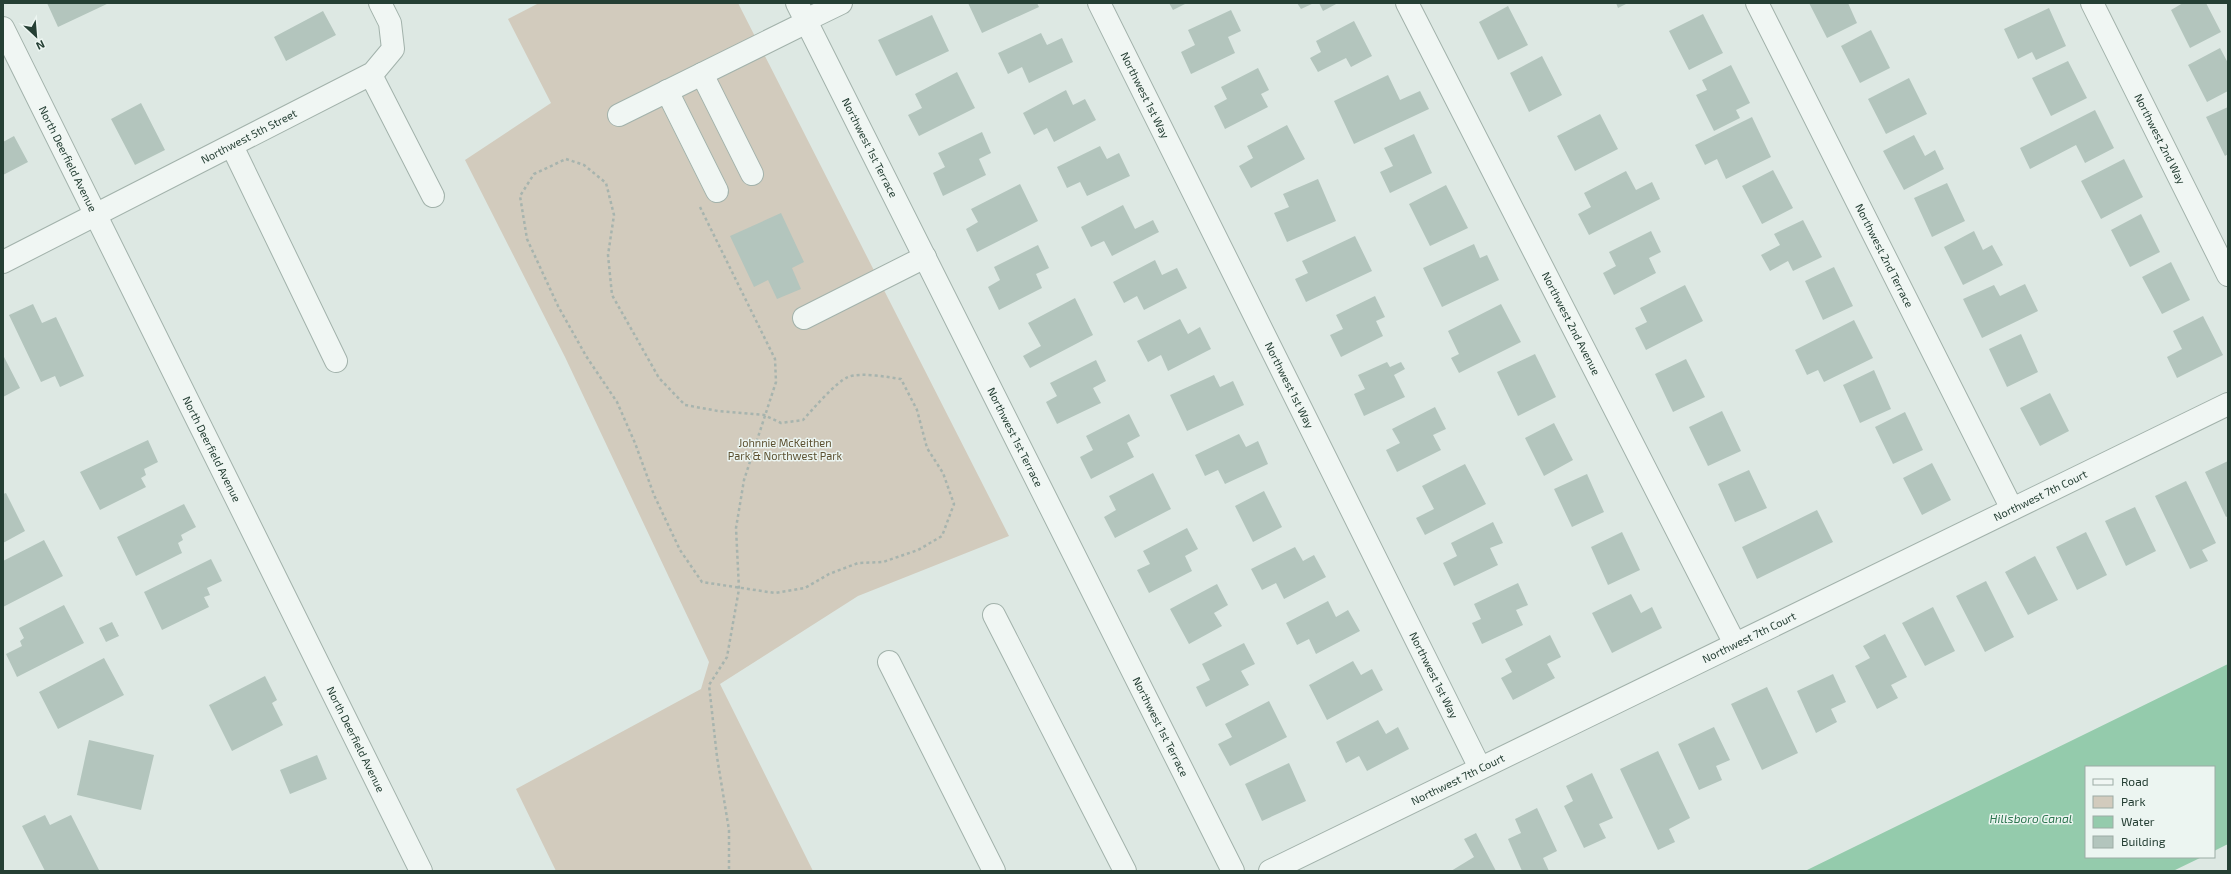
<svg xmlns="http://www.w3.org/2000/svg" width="2231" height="874" viewBox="0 0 2231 874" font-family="'Exo 2',sans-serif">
<rect width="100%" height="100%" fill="#dde8e3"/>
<path fill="#d2cbbd" d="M 539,3 L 738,3 L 1009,536 L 858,596 L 720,684 L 813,871 L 556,871 L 516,789 L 701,689 L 709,662 L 565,357 L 465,160 L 551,103 L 508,19 Z"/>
<path fill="#94cbac" d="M 2228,664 L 2228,844 L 2214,851 L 2214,767 L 2086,767 L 2086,857 L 2202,857 L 2173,871 L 1805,871 Z"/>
<path fill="#b3c5bd" d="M 47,3 L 109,3 L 58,27 Z
M 968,3 L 1037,3 L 1039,7 L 982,33 Z
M 1169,3 L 1187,3 L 1173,10 Z
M 1297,3 L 1314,3 L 1301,9 Z
M 1319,3 L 1338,3 L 1323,11 Z
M 1616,3 L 1628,3 L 1618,8 Z
M 1809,3 L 1848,3 L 1857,23 L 1827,38 Z
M 2183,3 L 2206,3 L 2221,32 L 2190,48 L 2171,10 Z
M 1508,6 L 1528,45 L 1498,60 L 1479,22 Z
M 2049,8 L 2066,46 L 2036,60 L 2032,52 L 2018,59 L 2004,29 Z
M 1231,10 L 1241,31 L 1228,37 L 1235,53 L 1191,74 L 1181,52 L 1195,45 L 1188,30 Z
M 323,11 L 336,35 L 286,61 L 274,37 Z
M 1703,14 L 1723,53 L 1689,70 L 1669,31 Z
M 932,15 L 949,51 L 896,76 L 878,40 Z
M 1354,21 L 1372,56 L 1351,67 L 1346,58 L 1318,72 L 1310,58 L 1321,52 L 1316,41 Z
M 1871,30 L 1890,68 L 1860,83 L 1841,46 Z
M 1041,33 L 1047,45 L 1062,38 L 1073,62 L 1029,83 L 1022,67 L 1008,74 L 998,53 Z
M 2220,48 L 2228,63 L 2228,91 L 2207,102 L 2188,65 Z
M 1542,56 L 1562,95 L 1529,112 L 1510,73 Z
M 2068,61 L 2087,98 L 2051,116 L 2032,78 Z
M 1731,65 L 1750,103 L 1736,110 L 1740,118 L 1714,131 L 1696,95 L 1707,90 L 1702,80 Z
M 1258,68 L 1269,90 L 1261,94 L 1268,107 L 1225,129 L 1214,106 L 1227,99 L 1221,87 Z
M 957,72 L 975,108 L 919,136 L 908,115 L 922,108 L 915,94 Z
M 1388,75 L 1400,100 L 1420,91 L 1429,109 L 1354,144 L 1334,101 Z
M 1909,78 L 1927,114 L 1886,134 L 1868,99 Z
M 1066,90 L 1073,105 L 1085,99 L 1096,120 L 1054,142 L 1047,128 L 1034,135 L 1023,113 Z
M 141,103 L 165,150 L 135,165 L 111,119 Z
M 2228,107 L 2228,154 L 2225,156 L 2206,117 Z
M 2095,110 L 2114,148 L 2085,163 L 2076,145 L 2030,169 L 2020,148 Z
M 1600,114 L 1618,149 L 1575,171 L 1557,136 Z
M 1752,117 L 1771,157 L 1726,179 L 1717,159 L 1705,165 L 1695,145 Z
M 1287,125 L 1305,159 L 1251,188 L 1239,166 L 1253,158 L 1247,146 Z
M 982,132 L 991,153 L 979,159 L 986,175 L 943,196 L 933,173 L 945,167 L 938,153 Z
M 1414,134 L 1432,173 L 1390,193 L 1380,172 L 1393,166 L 1384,148 Z
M 1914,135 L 1925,156 L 1935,150 L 1944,169 L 1904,190 L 1883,151 Z
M 14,136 L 28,162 L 3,175 L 3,142 Z
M 1100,146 L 1107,159 L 1119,153 L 1130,176 L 1087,196 L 1080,182 L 1067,188 L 1057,167 Z
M 2124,159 L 2143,197 L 2101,219 L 2081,181 Z
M 1773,170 L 1793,208 L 1762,224 L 1742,186 Z
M 1626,171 L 1636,190 L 1652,182 L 1660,199 L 1589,235 L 1578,214 L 1591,207 L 1584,193 Z
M 1318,179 L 1336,221 L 1287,242 L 1274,213 L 1289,207 L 1283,194 Z
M 1947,183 L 1965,221 L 1932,237 L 1914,198 Z
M 1020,184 L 1038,221 L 977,252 L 966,229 L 978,222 L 971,209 Z
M 1446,185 L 1468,228 L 1430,246 L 1409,204 Z
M 1123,205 L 1135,229 L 1153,220 L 1159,232 L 1112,256 L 1104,241 L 1091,247 L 1081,227 Z
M 781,213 L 804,262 L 792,268 L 801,289 L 777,299 L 768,280 L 754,287 L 730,236 Z
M 2141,214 L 2160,252 L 2130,267 L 2111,230 Z
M 1803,220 L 1822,257 L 1793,271 L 1788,261 L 1770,271 L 1761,255 L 1780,245 L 1774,234 Z
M 1651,231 L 1661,252 L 1649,258 L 1656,273 L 1614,295 L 1603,273 L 1616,266 L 1609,252 Z
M 1974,231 L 1983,250 L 1992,245 L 2003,265 L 1963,285 L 1944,247 Z
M 1355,236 L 1372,271 L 1306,302 L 1295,279 L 1308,273 L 1302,261 Z
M 1474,244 L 1480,258 L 1487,255 L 1499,280 L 1442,307 L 1423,268 Z
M 1038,245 L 1049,268 L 1036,274 L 1042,288 L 999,310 L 988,287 L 1000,280 L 994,267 Z
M 1155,260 L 1162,275 L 1177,268 L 1187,288 L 1144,310 L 1137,296 L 1124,303 L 1113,282 Z
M 2171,262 L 2190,300 L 2162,314 L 2142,277 Z
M 1834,267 L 1853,306 L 1823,320 L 1805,281 Z
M 2025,284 L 2038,311 L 1982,338 L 1963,299 L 1994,285 L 2000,296 Z
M 1685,285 L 1703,321 L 1646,350 L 1635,328 L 1647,322 L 1640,308 Z
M 1375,296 L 1385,317 L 1376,321 L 1383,336 L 1341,357 L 1330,335 L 1343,329 L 1336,315 Z
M 1075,298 L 1093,335 L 1030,368 L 1023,356 L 1041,346 L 1028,323 Z
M 33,304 L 42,323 L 56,317 L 84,376 L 60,387 L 55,376 L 41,382 L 9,315 Z
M 1501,304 L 1521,342 L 1459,373 L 1451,358 L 1459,354 L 1448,331 Z
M 2203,316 L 2223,355 L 2177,378 L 2167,357 L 2182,349 L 2173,331 Z
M 1180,319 L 1188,334 L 1200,327 L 1211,349 L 1168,371 L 1161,355 L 1148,362 L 1137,341 Z
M 1854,320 L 1873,358 L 1824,382 L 1818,370 L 1807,375 L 1795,350 Z
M 2021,334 L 2038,372 L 2007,387 L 1989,349 Z
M 1535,354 L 1556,397 L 1518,416 L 1497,372 Z
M 3,355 L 20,388 L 3,397 Z
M 1686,359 L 1705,397 L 1673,412 L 1655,374 Z
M 1096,360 L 1106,381 L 1093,388 L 1101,403 L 1057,424 L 1046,402 L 1057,396 L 1050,383 Z
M 1387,362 L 1390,367 L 1401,362 L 1405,369 L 1394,375 L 1405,397 L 1364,416 L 1354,394 L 1365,389 L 1358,375 Z
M 1874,370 L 1891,409 L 1860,423 L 1843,385 Z
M 1214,375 L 1220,387 L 1233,381 L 1244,405 L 1187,431 L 1170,395 Z
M 2050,393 L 2069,431 L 2040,446 L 2020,408 Z
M 1435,407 L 1446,429 L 1433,435 L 1441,450 L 1397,472 L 1386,450 L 1400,443 L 1392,429 Z
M 1722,411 L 1741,451 L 1708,466 L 1689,427 Z
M 1905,412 L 1923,450 L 1893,464 L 1875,427 Z
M 1129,414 L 1140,436 L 1127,443 L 1134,457 L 1091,479 L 1080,457 L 1093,450 L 1086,436 Z
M 1554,423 L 1573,460 L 1544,476 L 1525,438 Z
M 1239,434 L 1246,447 L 1258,441 L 1268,464 L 1225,484 L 1218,470 L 1205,476 L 1195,455 Z
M 148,440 L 158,462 L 144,469 L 146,475 L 141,478 L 146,487 L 100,510 L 80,472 Z
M 2228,461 L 2228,516 L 2226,517 L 2205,472 Z
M 1932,463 L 1951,500 L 1922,515 L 1903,478 Z
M 1465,464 L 1486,504 L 1425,535 L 1416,518 L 1434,509 L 1422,486 Z
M 1749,470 L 1767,508 L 1735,522 L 1718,484 Z
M 1153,473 L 1171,509 L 1115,538 L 1104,517 L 1116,510 L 1109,496 Z
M 1587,474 L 1604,512 L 1572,527 L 1554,489 Z
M 2186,481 L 2216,543 L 2202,550 L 2208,561 L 2190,569 L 2155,496 Z
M 1264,491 L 1282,527 L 1253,542 L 1235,506 Z
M 6,493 L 25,531 L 3,543 L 3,494 Z
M 184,504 L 196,527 L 181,535 L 183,540 L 178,543 L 182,553 L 136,576 L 117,537 Z
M 2135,507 L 2156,551 L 2126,566 L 2105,521 Z
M 1817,510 L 1833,542 L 1757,579 L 1742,547 Z
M 1493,522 L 1503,543 L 1490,548 L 1498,565 L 1454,586 L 1443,563 L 1457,556 L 1451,543 Z
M 1187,528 L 1198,549 L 1185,556 L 1192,571 L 1149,593 L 1137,570 L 1150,564 L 1143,551 Z
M 1622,532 L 1640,570 L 1608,585 L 1591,547 Z
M 2086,532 L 2107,575 L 2077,590 L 2056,547 Z
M 44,540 L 63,576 L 3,607 L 3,561 Z
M 1295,547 L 1303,561 L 1314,555 L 1326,577 L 1284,599 L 1276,583 L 1262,590 L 1251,569 Z
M 2035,556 L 2058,600 L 2028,615 L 2005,572 Z
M 211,559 L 222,581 L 207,588 L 210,595 L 204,597 L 209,607 L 162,630 L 144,592 Z
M 1986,581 L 2014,637 L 1985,652 L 1956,596 Z
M 1518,583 L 1528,605 L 1516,610 L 1523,625 L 1482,644 L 1472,623 L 1481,619 L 1474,604 Z
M 1217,584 L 1228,605 L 1214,613 L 1222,626 L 1189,644 L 1170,609 Z
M 1631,594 L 1641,613 L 1652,607 L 1662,628 L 1612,653 L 1592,613 Z
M 1328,601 L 1336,617 L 1348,610 L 1360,631 L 1316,654 L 1309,639 L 1297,645 L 1286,623 Z
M 64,605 L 84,643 L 17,677 L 6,654 L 22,646 L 20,641 L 24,638 L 19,628 Z
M 1933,607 L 1955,651 L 1925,666 L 1902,623 Z
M 112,622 L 119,636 L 106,642 L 99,628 Z
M 1885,634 L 1907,677 L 1891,685 L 1898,698 L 1877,709 L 1855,666 L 1870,658 L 1863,646 Z
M 1550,635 L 1561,657 L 1547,664 L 1555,678 L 1513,700 L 1501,678 L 1512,672 L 1505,659 Z
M 1244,643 L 1255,664 L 1241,671 L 1249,685 L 1206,707 L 1196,687 L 1210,680 L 1202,664 Z
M 104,658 L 124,695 L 58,729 L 39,692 Z
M 1353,661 L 1361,675 L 1372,669 L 1383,690 L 1327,720 L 1309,685 Z
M 1833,674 L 1846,702 L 1831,709 L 1837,722 L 1816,733 L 1797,691 Z
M 265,676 L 277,700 L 272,703 L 283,725 L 232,751 L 209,705 Z
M 1767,687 L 1798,753 L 1762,770 L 1731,704 Z
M 1269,701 L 1287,737 L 1230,766 L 1218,744 L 1232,737 L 1225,724 Z
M 1378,720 L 1386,734 L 1398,727 L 1409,749 L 1367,771 L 1359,756 L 1346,763 L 1336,742 Z
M 1714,727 L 1730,760 L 1716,766 L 1722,780 L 1699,790 L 1678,744 Z
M 89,740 L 154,755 L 141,810 L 77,795 Z
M 1658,751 L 1690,818 L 1669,829 L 1675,842 L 1658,850 L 1620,769 Z
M 317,755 L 327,779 L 290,794 L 280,770 Z
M 1289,763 L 1306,801 L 1262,821 L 1245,784 Z
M 1592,773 L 1613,818 L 1599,824 L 1606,838 L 1584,848 L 1564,806 L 1573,801 L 1566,786 Z
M 1537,808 L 1557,851 L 1543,858 L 1549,871 L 1522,871 L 1508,839 L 1521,833 L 1515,819 Z
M 45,815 L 50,825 L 71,815 L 99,870 L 45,871 L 22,826 Z
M 1476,833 L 1496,871 L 1451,871 L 1474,857 L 1464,839 Z"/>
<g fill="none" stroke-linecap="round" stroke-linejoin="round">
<g stroke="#a2b2ab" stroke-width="24">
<g id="minor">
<path id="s1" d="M 797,3 L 1233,871"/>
<path id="s2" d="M 1099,3 L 1480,768"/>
<path id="s3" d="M 1407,3 L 1735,644"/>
<path id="s4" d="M 1757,3 L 2012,509"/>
<path id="s5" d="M 2092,3 L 2228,275"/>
<path d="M 806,20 L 841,3"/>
<path id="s6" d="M 3,28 L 421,871"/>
<path d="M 702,74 L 752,174"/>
<path d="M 371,75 L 433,196"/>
<path d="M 667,91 L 717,191"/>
<path d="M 619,115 L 807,22"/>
<path d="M 232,146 L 336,361"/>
<path id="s7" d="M 3,262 L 373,73 L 393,49 L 390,23 L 380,3"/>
<path d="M 804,318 L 925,257"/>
<path d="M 994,615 L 1125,871"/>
<path d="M 889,662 L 994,871"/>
<path id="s8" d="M 1270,871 L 2228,404"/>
</g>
</g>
<path stroke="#a7b4ae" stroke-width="2.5" stroke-dasharray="3 3" stroke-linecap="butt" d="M 566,159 L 584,165 L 606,183 L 614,215 L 608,255 L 612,295 L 659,378 L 685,405 L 718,411 L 764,415 L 781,423 L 803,420 C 812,410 836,382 848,377 C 861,372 887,377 901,379 L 917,410 L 927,448 L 943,473 L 954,504 L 942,536 L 918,550 L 883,562 L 858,563 L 829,574 L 805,588 L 775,593 L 702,582 L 680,550 L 654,495 L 635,443 L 617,402 L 586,356 L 558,306 L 527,239 L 520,196 L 534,174 Z
M 700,207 L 775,359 L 776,382 L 744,480 L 736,528 L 739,589 L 727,657 L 709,685 L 717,757 L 729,830 L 729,871"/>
<use href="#minor" stroke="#f0f6f3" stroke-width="22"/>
</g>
<g text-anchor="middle" stroke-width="3" stroke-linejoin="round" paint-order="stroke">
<g font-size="11" fill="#253f34" stroke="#ecf5f1">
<text dy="4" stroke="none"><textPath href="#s2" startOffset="103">Northwest 1st Way</textPath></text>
<text dy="4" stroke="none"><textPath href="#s7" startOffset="276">Northwest 5th Street</textPath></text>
<text dy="4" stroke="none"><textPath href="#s5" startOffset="152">Northwest 2nd Way</textPath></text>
<text dy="4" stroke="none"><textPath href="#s1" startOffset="162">Northwest 1st Terrace</textPath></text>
<text dy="4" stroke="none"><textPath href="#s6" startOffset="146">North Deerfield Avenue</textPath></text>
<text dy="4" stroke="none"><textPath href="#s4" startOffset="283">Northwest 2nd Terrace</textPath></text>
<text dy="4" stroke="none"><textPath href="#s3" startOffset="360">Northwest 2nd Avenue</textPath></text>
<text dy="4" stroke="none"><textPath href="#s2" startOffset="427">Northwest 1st Way</textPath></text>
<text dy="4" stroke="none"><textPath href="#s1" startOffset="486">Northwest 1st Terrace</textPath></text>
<text dy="4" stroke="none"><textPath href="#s6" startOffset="470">North Deerfield Avenue</textPath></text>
<text dy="4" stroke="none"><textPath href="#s8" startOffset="857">Northwest 7th Court</textPath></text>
<text dy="4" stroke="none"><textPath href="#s8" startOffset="533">Northwest 7th Court</textPath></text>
<text dy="4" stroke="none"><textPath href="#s2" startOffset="751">Northwest 1st Way</textPath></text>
<text dy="4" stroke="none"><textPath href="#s1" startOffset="810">Northwest 1st Terrace</textPath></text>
<text dy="4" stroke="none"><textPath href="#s6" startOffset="794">North Deerfield Avenue</textPath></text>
<text dy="4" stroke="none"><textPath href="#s8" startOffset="209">Northwest 7th Court</textPath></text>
</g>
<g font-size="11" fill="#5c5131" stroke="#ecf5f1">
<text x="785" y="447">Johnnie McKeithen<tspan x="785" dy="13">Park &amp; Northwest Park</tspan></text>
</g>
<g font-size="12" font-style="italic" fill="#2d7650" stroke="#ecf5f1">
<text x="2031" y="823">Hillsboro Canal</text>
</g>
</g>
<rect width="2231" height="874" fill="none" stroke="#253f34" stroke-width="8"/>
<rect x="2085" y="766" width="130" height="92" fill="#ecf5f1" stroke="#9caca5"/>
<rect x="2093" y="779" width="20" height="6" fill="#f0f6f3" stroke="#9caca5"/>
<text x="2121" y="786" font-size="12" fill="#253f34">Road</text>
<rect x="2093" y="796" width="20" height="12" fill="#d2cbbd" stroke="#9caca5"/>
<text x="2121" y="806" font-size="12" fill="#253f34">Park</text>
<rect x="2093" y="816" width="20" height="12" fill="#94cbac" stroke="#9caca5"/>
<text x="2121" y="826" font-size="12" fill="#253f34">Water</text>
<rect x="2093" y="836" width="20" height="12" fill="#b3c5bd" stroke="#9caca5"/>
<text x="2121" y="846" font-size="12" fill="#253f34">Building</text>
<g transform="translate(36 36) rotate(154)" stroke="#ecf5f1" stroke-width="3" paint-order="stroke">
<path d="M0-3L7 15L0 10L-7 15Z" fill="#253f34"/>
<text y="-6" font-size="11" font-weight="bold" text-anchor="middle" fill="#253f34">N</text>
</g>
</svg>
